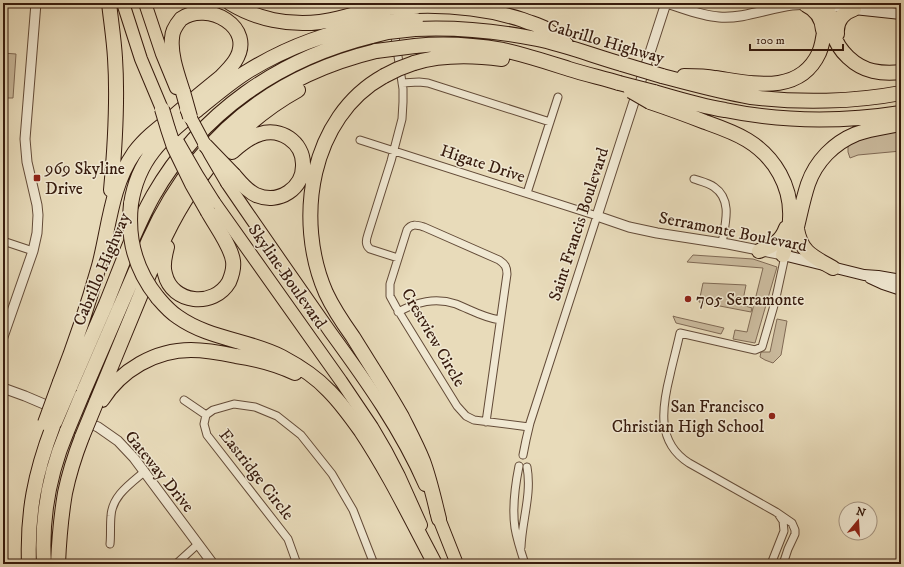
<svg xmlns="http://www.w3.org/2000/svg" width="904" height="567" viewBox="0 0 904 567" font-family="'IM FELL DW Pica',serif">
<rect width="100%" height="100%" fill="#e8dbba"/>
<filter id="stains"><feTurbulence type="fractalNoise" baseFrequency=".005" numOctaves="4"/><feColorMatrix values="0 0 0 0 .2 0 0 0 0 .09 0 0 0 0 .02 0 0 0 .5 -.17"/></filter>
<radialGradient id="worn" r=".72"><stop offset=".6" stop-color="#630" stop-opacity="0"/><stop offset="1" stop-color="#630" stop-opacity=".3"/></radialGradient>
<path fill="#caba9d" stroke="#806a55" d="M 3,53 L 16,54 L 13,98 L 3,98 Z
M 901,129 L 901,151 L 858,155 L 850,158 L 848,152 L 848,144 L 853,141 Z
M 693,255 L 753,259 L 777,267 L 755,343 L 733,339 L 735,330 L 747,332 L 763,268 L 687,262 Z
M 703,283 L 746,285 L 742,305 L 752,308 L 751,312 L 699,302 Z
M 673,316 L 676,317 L 724,328 L 721,334 L 676,323 Z
M 777,319 L 787,321 L 781,355 L 773,363 L 765,360 L 760,357 L 761,352 L 770,352 Z"/>
<g fill="none" stroke-linecap="round" stroke-linejoin="round">
<g stroke="#634b38" stroke-width="9">
<path id="minor" d="M 394,30 L 403,89 L 403,102 L 402,119 L 391,161 L 368,234 C 366,240 365,245 370,249 L 398,258
M 402,83 L 419,82 L 428,83 L 550,122
M 360,140 L 597,216 L 530,423 L 526,440 L 523,455
M 694,179 C 700,181 709,183 714,187 C 733,200 725,224 722,243
M 527,193 L 558,97
M 3,241 L 33,251
M 398,312 C 417,302 435,297 456,304 C 471,310 484,318 500,320
M 184,400 L 206,415
M 486,422 L 507,274 C 507,267 505,264 499,260 L 424,227 C 417,225 411,223 407,230 L 390,284 L 390,296 L 396,307 L 457,406 L 466,416 L 474,420 L 529,427
M 519,466 C 515,486 512,508 515,528 C 517,540 521,552 525,564
M 110,544 C 111,535 110,526 111,516 C 112,496 130,484 144,472
M 521,547 C 522,520 532,494 527,467
M 176,564 L 198,544
M 297,564 L 288,539 L 207,435 L 204,424 L 206,415 L 213,410 L 234,404 L 255,407 L 277,416 L 301,435 L 332,474 L 353,510 L 374,564
M 771,564 L 784,531 L 783,521 L 779,515
M 783,564 L 788,549 L 795,534 L 795,530 L 792,523 L 776,512 L 689,463 C 656,442 662,407 670,375 C 673,361 677,347 680,333 L 755,350 L 762,347 L 775,302 L 785,256"/>
</g>
<g stroke="#634b38" stroke-width="11">
<path id="tertiary" d="M 666,3 L 597,216 L 629,227 L 657,233 L 728,244 L 783,255
M 666,3 C 683,8 701,16 719,17 C 744,19 768,8 792,5 C 812,3 833,7 853,9
M 3,337 L 33,251 L 37,233 L 38,215 L 37,205 L 27,162 L 25,139 L 36,3
M 3,388 L 25,396 L 98,427 L 118,441 L 134,458 L 213,564"/>
</g>
<g stroke="#371b0d" stroke-width="12">
<path id="secondary" d="M 854,9 L 901,14
M 783,255 L 864,275 L 878,276 L 901,280
M 870,278 L 883,284 L 901,290"/>
</g>
<g stroke="#371b0d" stroke-width="14">
<path id="primary" d="M 123,3 L 141,59 L 162,109
M 145,3 L 162,54 L 176,88
M 227,183 C 261,233 296,283 331,333 C 366,381 401,430 425,485
M 214,202 L 341,381 L 372,427 L 386,451 L 399,476 L 421,525
M 436,511 L 457,564"/>
</g>
<g stroke="#371b0d" stroke-width="16">
<path id="motorway" d="M 109,3 C 111,21 114,40 115,58 C 118,102 115,146 111,190
M 230,3 C 256,19 289,26 320,22 C 335,20 350,15 366,12
M 806,5 C 817,10 822,18 823,30
M 417,6 C 452,5 489,9 523,20 C 530,23 539,25 546,29 C 553,34 559,39 566,44
M 832,17 C 832,22 832,28 833,33 C 838,51 855,67 873,71 C 882,73 892,73 901,72
M 415,29 C 457,27 497,31 537,39 C 566,45 594,56 622,64
M 837,34 C 836,22 842,13 854,9
M 415,46 C 444,43 474,45 503,50 C 526,55 547,62 569,69 C 585,74 602,78 619,83
M 414,63 C 443,54 472,55 502,59
M 384,76 C 310,117 294,220 326,293 C 333,308 343,323 353,337 C 369,363 387,390 402,417 C 409,431 417,446 423,461 C 430,480 434,499 439,519
M 662,76 C 692,84 721,92 751,97 C 799,103 854,102 901,93
M 684,76 C 695,76 705,76 715,78 C 751,83 799,96 819,53 C 826,37 823,19 830,3
M 654,92 C 678,99 701,106 725,110 C 783,122 843,122 901,113
M 650,102 C 668,108 687,115 705,122 C 719,127 734,132 747,140 C 775,157 792,187 790,219 C 790,231 786,244 783,255
M 232,152 C 240,145 249,137 260,134 C 280,127 303,142 303,164 C 304,188 279,205 256,195 C 247,191 240,182 234,175
M 131,204 C 138,158 163,138 197,110 C 213,97 228,84 245,73 C 283,49 325,33 369,25
M 797,229 C 801,253 814,257 833,268
M 796,231 C 800,215 803,199 808,184 C 816,161 834,143 856,134 C 870,129 886,127 901,124
M 167,247 C 165,255 162,265 165,274 C 172,304 214,308 229,282 C 232,275 234,268 233,261 C 231,246 215,225 208,212
M 759,251 C 772,246 781,242 786,228
M 158,298 C 164,305 170,312 178,317 C 209,339 249,340 282,357 C 299,366 316,377 329,391 C 341,403 351,417 361,431 C 389,473 411,519 435,564
M 60,382 C 75,344 88,305 99,266 C 109,228 111,186 134,153 C 145,138 160,127 174,116 C 189,103 205,90 221,77 C 226,72 231,67 235,61 C 257,27 207,0 181,19 C 176,25 172,31 172,38 C 170,55 178,76 183,92
M 70,387 C 82,359 94,332 106,304 C 121,267 134,230 153,196 C 201,112 279,59 372,36
M 82,395 L 149,240 C 194,140 269,77 376,51
M 102,400 C 121,370 155,350 191,350 C 206,350 222,353 236,356 C 256,359 276,364 295,373
M 96,403 L 160,248 C 188,184 236,124 298,90
M 29,564 C 27,513 35,473 53,426
M 44,564 C 41,518 49,474 67,431
M 58,564 C 59,540 61,517 65,493 C 69,474 75,455 82,437"/>
</g>
<use href="#minor" stroke="#f0e8d2" stroke-width="7"/>
<use href="#tertiary" stroke="#f0e8d2" stroke-width="9"/>
<use href="#secondary" stroke="#f0e8d2" stroke-width="10"/>
<use href="#primary" stroke="#e8dbba" stroke-width="12"/>
<use href="#motorway" stroke="#e8dbba" stroke-width="14"/>
<g stroke="#371b0d" stroke-width="14" stroke-linecap="butt">
<path id="primary-bridge" d="M 186,109 L 210,154 L 227,183
M 178,142 L 197,175 L 214,202"/>
</g>
<g stroke="#371b0d" stroke-width="16" stroke-linecap="butt">
<path id="motorway-bridge" d="M 366,12 L 389,8 L 417,6
M 369,25 L 391,22 L 416,20
M 372,36 L 388,32 L 415,29
M 376,51 L 415,46
M 622,64 L 662,76
M 384,76 L 398,69 L 414,63
M 619,83 L 654,92
M 631,91 L 650,102
M 183,92 L 190,117
M 162,109 L 168,129 L 174,147 L 192,184 L 208,212
M 205,145 L 234,175
M 131,204 C 127,239 136,271 158,298
M 55,422 L 70,387
M 45,423 L 60,382
M 67,431 L 82,395
M 82,437 L 96,403"/>
</g>
<use href="#primary-bridge" stroke="#e8dbba" stroke-width="12"/>
<use href="#motorway-bridge" stroke="#e8dbba" stroke-width="14"/>
</g>
<g fill="#8f2418" stroke="#f0e8d2" stroke-width="1.5">
<rect x="33" y="174" width="8" height="8" rx="2"/>
<circle cx="688" cy="299" r="4"/>
<circle cx="772" cy="416" r="4"/>
</g>
<g text-anchor="middle" stroke-width="3" stroke-linejoin="round" paint-order="stroke">
<g font-size="17" fill="#371b0d" stroke="#f0e8d2">
<text transform="translate(606 41) rotate(16)" y="6">Cabrillo Highway</text>
<text transform="translate(483 163) rotate(18)" y="6">Higate Drive</text>
<text transform="translate(578 224) rotate(-72)" y="6">Saint Francis Boulevard</text>
<text transform="translate(733 231) rotate(11)" y="6">Serramonte Boulevard</text>
<text transform="translate(101 269) rotate(-67)" y="6">Cabrillo Highway</text>
<text transform="translate(288 276) rotate(55)" y="6">Skyline Boulevard</text>
<text transform="translate(434 337) rotate(60)" y="6">Crestview Circle</text>
<text transform="translate(160 471) rotate(51)" y="6">Gateway Drive</text>
<text transform="translate(257 474) rotate(52)" y="6">Eastridge Circle</text>
</g>
<g font-size="17" fill="#371b0d" stroke="#f0e8d2" text-anchor="start">
<text x="45" y="174">969 Skyline<tspan x="45" dy="20">Drive</tspan></text>
<text x="696" y="305">705 Serramonte</text>
<text x="764" y="412" text-anchor="end">San Francisco<tspan x="764" dy="20">Christian High School</tspan></text>
</g>
</g>
<rect width="904" height="567" fill="none" stroke="#e8dbba" stroke-width="16"/>
<rect x="4" y="4" width="896" height="559" fill="none" stroke="#371b0d" stroke-width="2"/>
<rect x="8" y="8" width="888" height="551" fill="none" stroke="#371b0d"/>
<g transform="translate(858 521) rotate(18)"><circle r="19" fill="#f0e8d2" stroke="#a69683"/>
<path d="M0-3L7 15L0 10L-7 15Z" fill="#8f2418"/>
<text y="-6" font-size="11" font-weight="bold" text-anchor="middle" fill="#371b0d">N</text>
</g>
<path d="M750 44v6h93v-6" fill="none" stroke="#371b0d" stroke-width="2"/>
<text x="756" y="44" font-size="12" fill="#371b0d" stroke="#f0e8d2" stroke-width="3" paint-order="stroke">100 m</text>
<rect width="100%" height="100%" filter="url(#stains)"/>
<rect width="100%" height="100%" fill="url(#worn)"/>
</svg>
